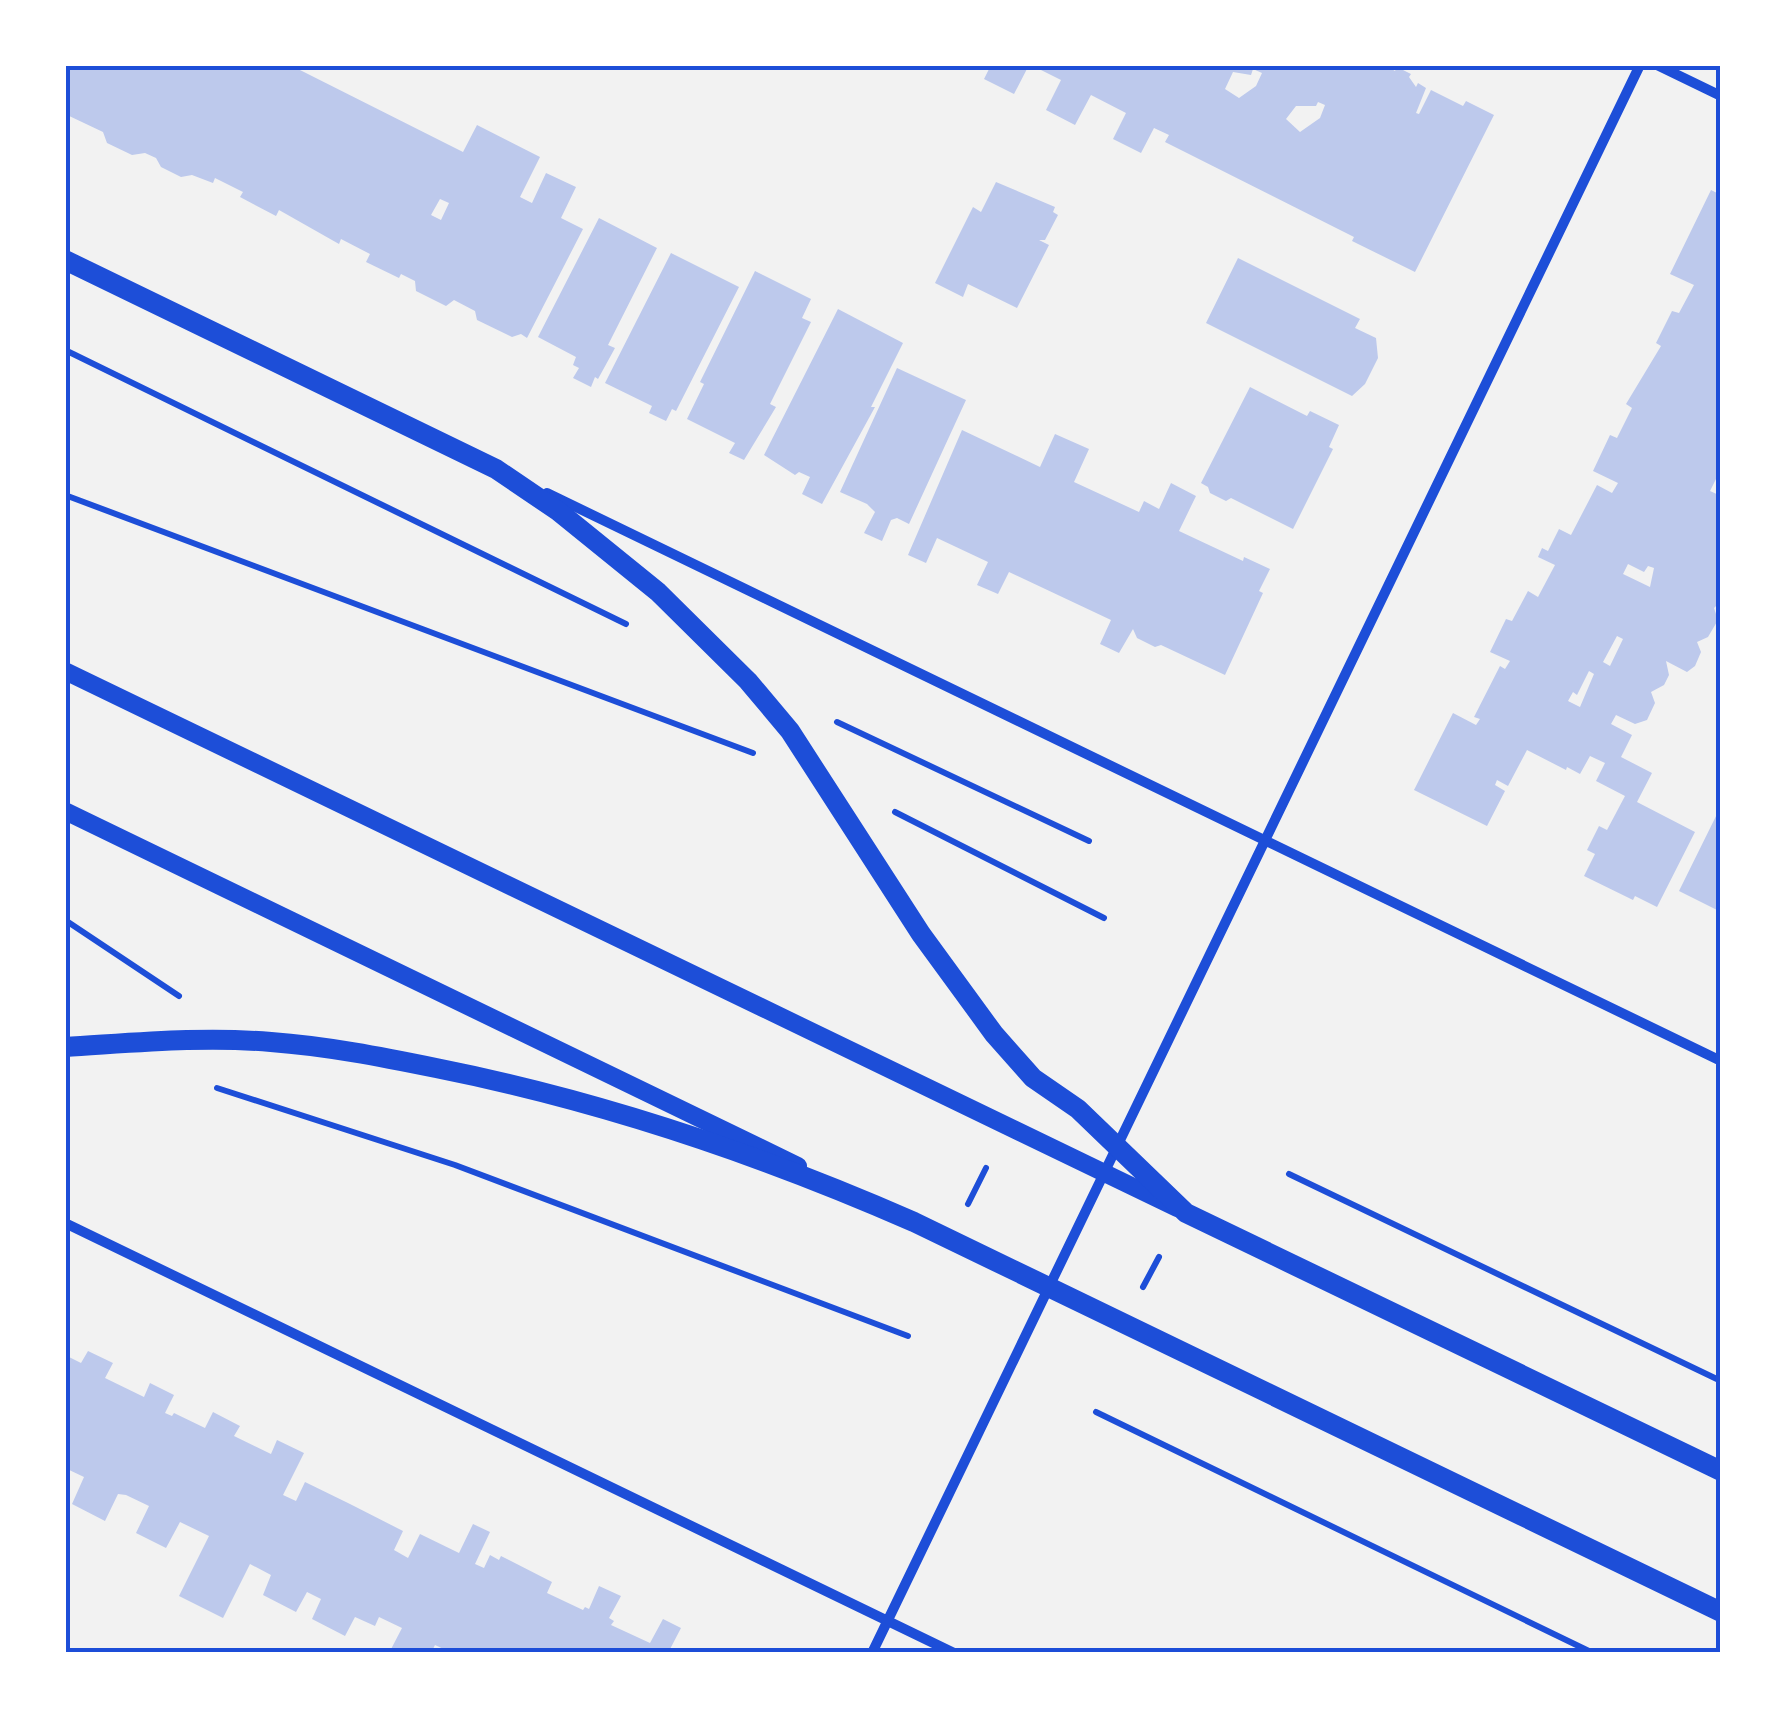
<svg xmlns="http://www.w3.org/2000/svg" width="1786" height="1718" viewBox="0 0 1786 1718" font-family="Helvetica,sans-serif">
<rect width="100%" height="100%" fill="#f2f2f2"/>
<path fill="#bdc9ec" fill-rule="evenodd" d="M 65,65 L 290,65 L 463,152 L 477,125 L 540,157 L 520,197 L 532,203 L 546,173 L 576,187 L 561,218 L 583,229 L 527,338 L 521,334 L 512,337 L 477,320 L 475,311 L 454,300 L 446,306 L 416,291 L 415,281 L 401,274 L 399,278 L 366,262 L 370,254 L 341,239 L 339,244 L 279,210 L 276,216 L 240,197 L 243,192 L 215,178 L 213,183 L 192,175 L 181,177 L 161,167 L 156,158 L 145,153 L 132,155 L 107,143 L 103,132 L 65,114 ZM 440,199 L 449,203 L 441,220 L 431,215 Z
M 991,65 L 1029,65 L 1014,94 L 984,79 Z
M 1031,65 L 1392,65 L 1390,68 L 1395,71 L 1397,67 L 1411,74 L 1409,77 L 1416,87 L 1418,83 L 1426,88 L 1416,113 L 1419,114 L 1431,90 L 1463,106 L 1466,101 L 1494,115 L 1415,272 L 1352,241 L 1354,237 L 1165,142 L 1169,135 L 1154,128 L 1141,153 L 1113,139 L 1126,113 L 1091,95 L 1075,125 L 1046,110 L 1061,80 ZM 1253,69 L 1262,73 L 1256,86 L 1239,98 L 1225,89 L 1233,72 L 1251,75 ZM 1318,102 L 1325,105 L 1320,118 L 1300,132 L 1286,119 L 1296,106 L 1316,106 Z
M 996,182 L 1055,207 L 1053,212 L 1058,215 L 1045,240 L 1039,240 L 1049,245 L 1017,308 L 968,284 L 963,297 L 935,283 L 973,207 L 981,212 Z
M 1711,190 L 1721,195 L 1721,469 L 1710,491 L 1721,496 L 1721,601 L 1714,608 L 1718,620 L 1708,637 L 1697,642 L 1701,652 L 1695,666 L 1687,672 L 1666,661 L 1669,675 L 1664,685 L 1651,692 L 1655,703 L 1647,720 L 1635,724 L 1616,715 L 1611,724 L 1632,735 L 1621,757 L 1652,773 L 1637,802 L 1695,832 L 1657,907 L 1635,896 L 1633,900 L 1584,876 L 1595,854 L 1587,850 L 1599,826 L 1607,830 L 1625,796 L 1596,781 L 1605,763 L 1590,756 L 1580,774 L 1567,767 L 1566,770 L 1527,750 L 1508,786 L 1497,780 L 1495,785 L 1505,791 L 1487,826 L 1414,790 L 1453,713 L 1476,725 L 1480,719 L 1474,717 L 1500,666 L 1505,669 L 1510,661 L 1490,652 L 1506,619 L 1512,621 L 1528,591 L 1538,597 L 1555,565 L 1538,557 L 1542,548 L 1548,551 L 1559,529 L 1571,535 L 1597,485 L 1612,493 L 1618,483 L 1593,471 L 1610,435 L 1617,438 L 1632,408 L 1626,404 L 1661,346 L 1656,343 L 1672,311 L 1679,313 L 1694,285 L 1670,274 ZM 1628,564 L 1644,572 L 1648,566 L 1654,568 L 1650,587 L 1623,574 ZM 1617,636 L 1623,639 L 1610,666 L 1603,662 ZM 1589,671 L 1594,674 L 1580,707 L 1568,701 L 1573,692 L 1577,695 Z
M 599,218 L 657,248 L 608,345 L 615,348 L 598,379 L 595,377 L 591,387 L 573,378 L 579,368 L 573,365 L 576,357 L 538,337 Z
M 671,253 L 739,287 L 676,411 L 672,409 L 666,421 L 649,413 L 652,406 L 605,383 Z
M 1238,258 L 1360,319 L 1355,328 L 1376,338 L 1378,358 L 1365,384 L 1352,396 L 1206,323 Z
M 755,271 L 811,299 L 802,318 L 811,322 L 770,404 L 776,407 L 744,460 L 729,453 L 735,443 L 687,419 L 704,384 L 700,382 Z
M 838,309 L 903,343 L 871,407 L 875,407 L 822,504 L 802,494 L 810,477 L 799,472 L 795,475 L 764,455 Z
M 897,368 L 966,400 L 909,524 L 897,518 L 891,520 L 882,541 L 864,533 L 875,512 L 867,504 L 840,492 Z
M 1250,387 L 1307,416 L 1310,411 L 1339,425 L 1329,447 L 1333,449 L 1293,529 L 1231,498 L 1226,501 L 1210,493 L 1208,487 L 1201,483 Z
M 962,430 L 1040,467 L 1055,434 L 1089,449 L 1074,482 L 1139,512 L 1144,501 L 1159,509 L 1171,483 L 1196,496 L 1179,531 L 1243,561 L 1244,557 L 1270,569 L 1259,591 L 1263,593 L 1225,675 L 1161,645 L 1155,647 L 1137,638 L 1133,629 L 1119,653 L 1100,644 L 1111,620 L 1009,572 L 998,594 L 977,585 L 988,562 L 937,538 L 926,563 L 908,555 Z
M 1721,806 L 1721,912 L 1679,891 Z
M 88,1351 L 113,1363 L 105,1378 L 144,1397 L 150,1383 L 174,1395 L 165,1413 L 172,1416 L 174,1413 L 205,1428 L 213,1412 L 240,1426 L 234,1436 L 271,1454 L 277,1440 L 304,1453 L 283,1495 L 296,1501 L 305,1482 L 350,1504 L 403,1531 L 394,1550 L 408,1558 L 420,1534 L 459,1553 L 473,1524 L 490,1532 L 475,1564 L 484,1568 L 490,1555 L 499,1560 L 501,1556 L 552,1582 L 547,1593 L 583,1610 L 585,1607 L 589,1609 L 599,1586 L 621,1596 L 609,1618 L 614,1621 L 611,1625 L 650,1643 L 663,1619 L 681,1628 L 668,1653 L 452,1653 L 435,1645 L 431,1653 L 389,1653 L 402,1628 L 379,1617 L 375,1626 L 355,1617 L 345,1636 L 312,1619 L 321,1599 L 307,1592 L 296,1612 L 263,1595 L 271,1575 L 250,1564 L 223,1618 L 179,1596 L 209,1536 L 180,1522 L 166,1548 L 136,1533 L 149,1506 L 126,1495 L 118,1494 L 105,1521 L 72,1504 L 84,1477 L 65,1468 L 65,1355 L 81,1363 Z"/>
<g fill="none" stroke-linecap="round" stroke-linejoin="round">
<path stroke="#1d4ed8" stroke-width="6" d="M 65,350 L 626,624
M 65,495 L 753,753
M 837,722 L 1089,841
M 895,812 L 1104,918
M 65,920 L 179,996
M 217,1088 L 455,1165 L 908,1336
M 1289,1174 L 1721,1381
M 968,1204 L 986,1168
M 1143,1287 L 1159,1257
M 1096,1412 L 1593,1653"/>
<path stroke="#1d4ed8" stroke-width="10" d="M 1657,65 L 1721,96
M 547,493 L 1721,1061
M 65,1223 L 954,1653
M 872,1653 L 1640,65"/>
<path stroke="#1d4ed8" stroke-width="18" d="M 65,671 L 1177,1208
M 65,811 L 798,1166"/>
<path stroke="#1d4ed8" stroke-width="20" d="M 65,260 L 496,469 L 558,511 L 658,592 L 748,681 L 790,731 L 921,934 L 994,1034 L 1033,1078 L 1078,1109 L 1186,1213 L 1721,1471
M 65,1047 C 133,1043 202,1036 271,1042 C 326,1046 382,1057 436,1068 C 602,1101 759,1154 914,1222 L 1721,1612"/>
</g>
<rect width="1786" height="1718" fill="none" stroke="#ffffff" stroke-width="135"/>
<rect x="68" y="68" width="1650" height="1582" fill="none" stroke="#1d4ed8" stroke-width="4"/>
</svg>
